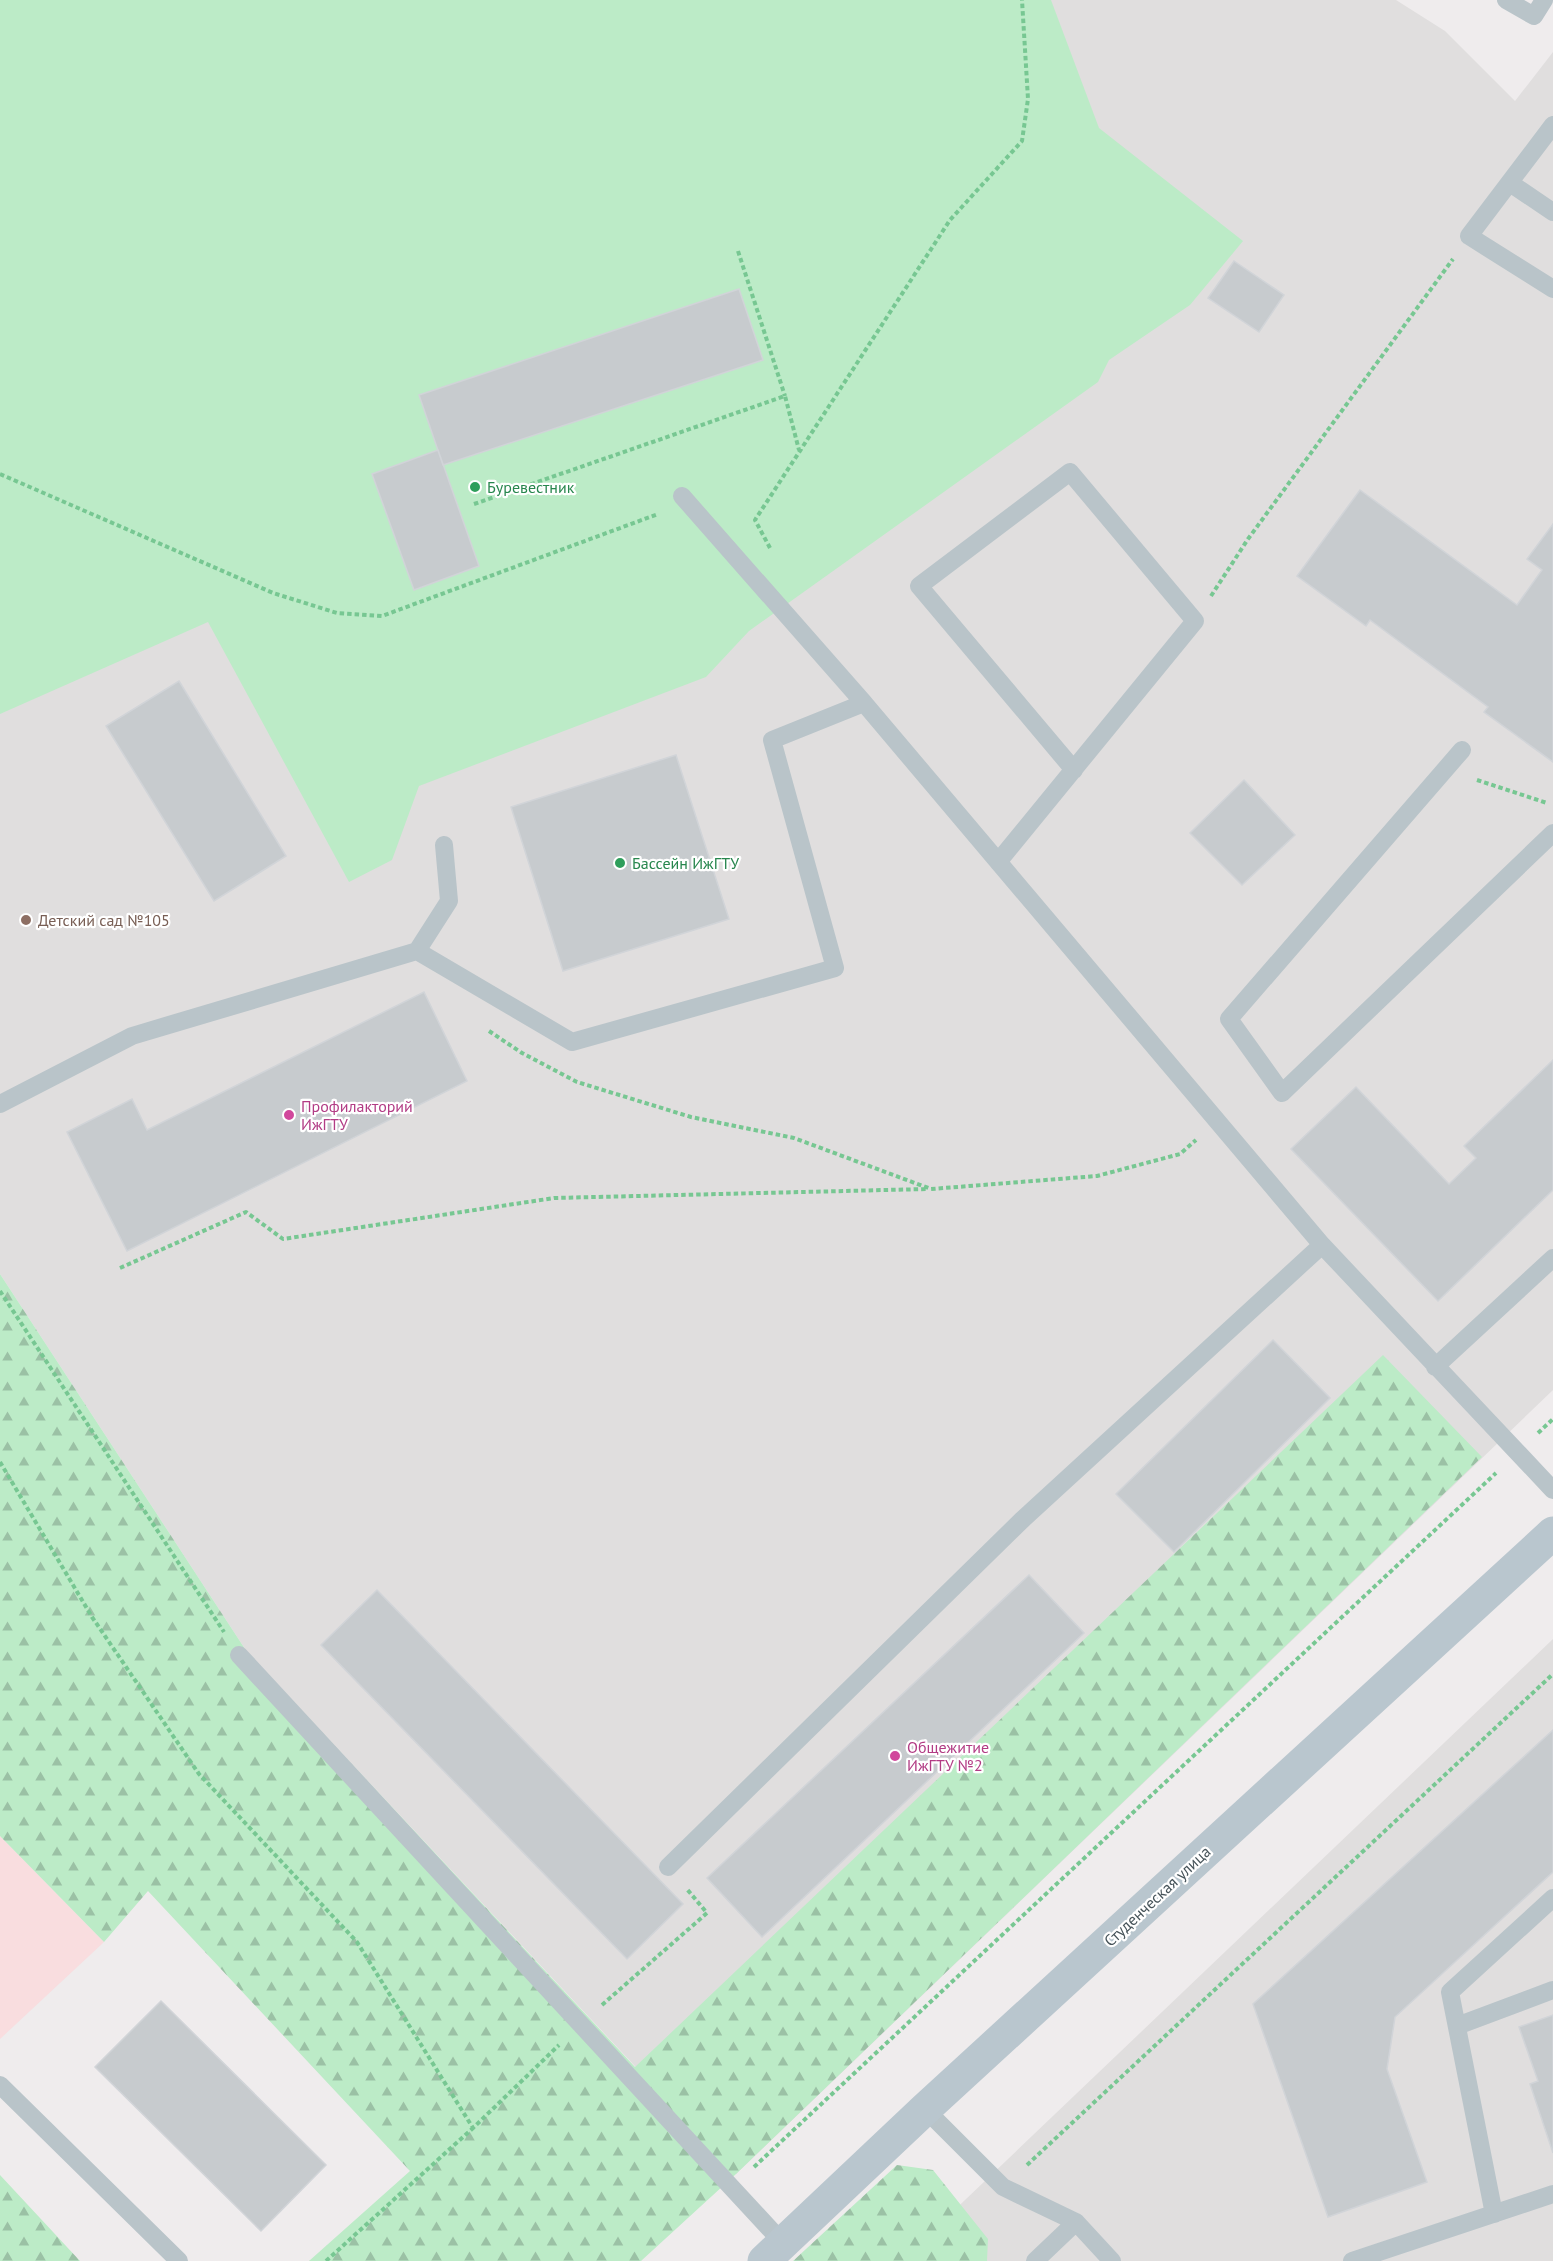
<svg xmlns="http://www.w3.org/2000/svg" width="1553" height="2261" viewBox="0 0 1553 2261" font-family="'PT Sans',sans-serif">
<defs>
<pattern id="forest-firs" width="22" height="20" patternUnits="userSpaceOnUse" patternTransform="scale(1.5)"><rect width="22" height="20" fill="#bcebc7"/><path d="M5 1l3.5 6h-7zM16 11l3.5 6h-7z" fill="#9bc1a5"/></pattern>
</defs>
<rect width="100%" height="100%" fill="#efeced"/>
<path fill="#e0dede" d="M 0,0 L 1396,0 L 1445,31 L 1515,101 L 1553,52 L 1553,1390 L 736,2174 L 247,1652 L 0,1274 Z
M 1553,1639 L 1553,2261 L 901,2261 Z"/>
<path fill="#f9dddf" d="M 0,1836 L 104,1942 L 0,2039 Z"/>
<path fill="url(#forest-firs)" d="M 0,1274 L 247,1652 L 635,2067 L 1383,1355 L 1482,1457 L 736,2174 L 641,2261 L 309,2261 L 410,2171 L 148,1891 L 104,1942 L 0,1836 Z
M 897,2165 L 933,2170 L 988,2239 L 987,2261 L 793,2261 Z
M 0,2175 L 80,2261 L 0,2261 Z"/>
<path fill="#bcebc7" d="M 0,0 L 1051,0 L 1099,128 L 1243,241 L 1190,305 L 1109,360 L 1098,382 L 749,631 L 706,677 L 419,786 L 392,860 L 349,882 L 208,622 L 0,714 Z"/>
<path fill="#c7cbce" stroke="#d1d4d8" stroke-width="1.5" d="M 1234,261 L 1284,295 L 1259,332 L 1208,298 Z
M 739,289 L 763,360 L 443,465 L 419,395 Z
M 438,450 L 479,566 L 414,590 L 372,474 Z
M 1360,490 L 1517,605 L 1542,570 L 1527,559 L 1553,524 L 1553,762 L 1484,712 L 1488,707 L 1370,620 L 1366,626 L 1297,576 Z
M 179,681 L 286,856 L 214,901 L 106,726 Z
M 676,755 L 729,919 L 563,971 L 511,807 Z
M 1244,780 L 1295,835 L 1242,885 L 1190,833 Z
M 424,992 L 467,1081 L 127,1251 L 67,1132 L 132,1099 L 147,1130 Z
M 1553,1060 L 1553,1190 L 1438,1301 L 1291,1149 L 1356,1087 L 1449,1184 L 1476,1158 L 1464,1146 Z
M 1273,1340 L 1330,1398 L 1174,1552 L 1116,1494 Z
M 1029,1575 L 1084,1633 L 762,1937 L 707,1878 Z
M 377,1590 L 683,1904 L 627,1959 L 321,1645 Z
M 1553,1730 L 1553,1872 L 1395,2017 L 1387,2069 L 1427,2182 L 1328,2217 L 1253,2004 Z
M 161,2001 L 326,2165 L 261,2231 L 95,2067 Z
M 1553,2015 L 1553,2153 L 1530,2084 L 1538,2081 L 1519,2027 Z"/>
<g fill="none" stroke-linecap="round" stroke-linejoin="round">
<path stroke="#77c792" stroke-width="4" stroke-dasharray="4.5 3" stroke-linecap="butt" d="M 738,251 L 785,396
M 0,474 L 273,593 L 337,613 L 382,616 L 658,514
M 474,504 L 785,396 L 799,450
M 770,548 L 755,520 L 950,220 L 1022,141 L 1028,99 L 1022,0
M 1211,596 L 1248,539 L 1453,259
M 1477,780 L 1547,803
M 489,1031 L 522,1053 L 577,1082 L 691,1117 L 794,1138 L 931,1189 L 1097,1176 L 1180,1154 L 1196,1140
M 120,1268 L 246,1212 L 283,1239 L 554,1198 L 927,1189
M 0,1291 L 224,1632
M 1538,1433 L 1553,1419
M 0,1462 L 92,1617 L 199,1774 L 357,1942 L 473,2128 L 559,2045
M 602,2005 L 707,1913 L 686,1888
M 1027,2165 L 1553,1674
M 754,2167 L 1496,1473
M 326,2261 L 473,2128"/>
<path stroke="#b9c4c9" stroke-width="18" d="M 1506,0 L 1534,16 L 1544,0
M 1553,125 L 1469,236 L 1553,289
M 1510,183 L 1553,212
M 682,496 L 864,703
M 1462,750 L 1229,1019 L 1282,1093 L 1553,833
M 998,862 L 1195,621 L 1070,472 L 919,586 L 1074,770
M 417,951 L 572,1042 L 835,968 L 772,740 L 864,703 L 1322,1245
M 0,1104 L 132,1036 L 417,951 L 449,901 L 444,845
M 1435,1367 L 1553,1258
M 239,1655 L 783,2243
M 668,1867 L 1022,1520 L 1322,1245 L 1553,1490
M 1457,2026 L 1553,1990
M 0,2085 L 179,2261
M 925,2109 L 1003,2187 L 1076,2222 L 1112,2261
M 1494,2214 L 1450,1992 L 1553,1898
M 1035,2261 L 1076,2222
M 1352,2261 L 1553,2194"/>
<path stroke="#b9c6ce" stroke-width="33" d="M 764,2261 L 925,2109 L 1553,1533"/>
</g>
<g fill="#2e9e5b" stroke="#fff" stroke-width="2">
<circle cx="475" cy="487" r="6"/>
<circle cx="620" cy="863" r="6"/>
</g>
<circle fill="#8d6e63" stroke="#fff" stroke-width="2" cx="26" cy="920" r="6"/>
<g fill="#d1479c" stroke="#fff" stroke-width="2">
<circle cx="289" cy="1115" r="6"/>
<circle cx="895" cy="1756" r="6"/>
</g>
<g text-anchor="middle" stroke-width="4.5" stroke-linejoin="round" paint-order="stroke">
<g font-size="16" fill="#27864d" stroke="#fff" text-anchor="start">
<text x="487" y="493">Буревестник</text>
<text x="632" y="869">Бассейн ИжГТУ</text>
</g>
<g font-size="16" fill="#785e54" stroke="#fff" text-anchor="start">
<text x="38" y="926">Детский сад №105</text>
</g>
<g font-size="16" fill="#b23c85" stroke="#fff" text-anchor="start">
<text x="301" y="1112">Профилакторий<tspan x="301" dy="18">ИжГТУ</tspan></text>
<text x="907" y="1753">Общежитие<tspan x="907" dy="18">ИжГТУ №2</tspan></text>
</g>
<g font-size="16" fill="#465359" stroke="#fff">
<text transform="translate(1157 1896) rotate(-43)" y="6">Студенческая улица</text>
</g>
</g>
</svg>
